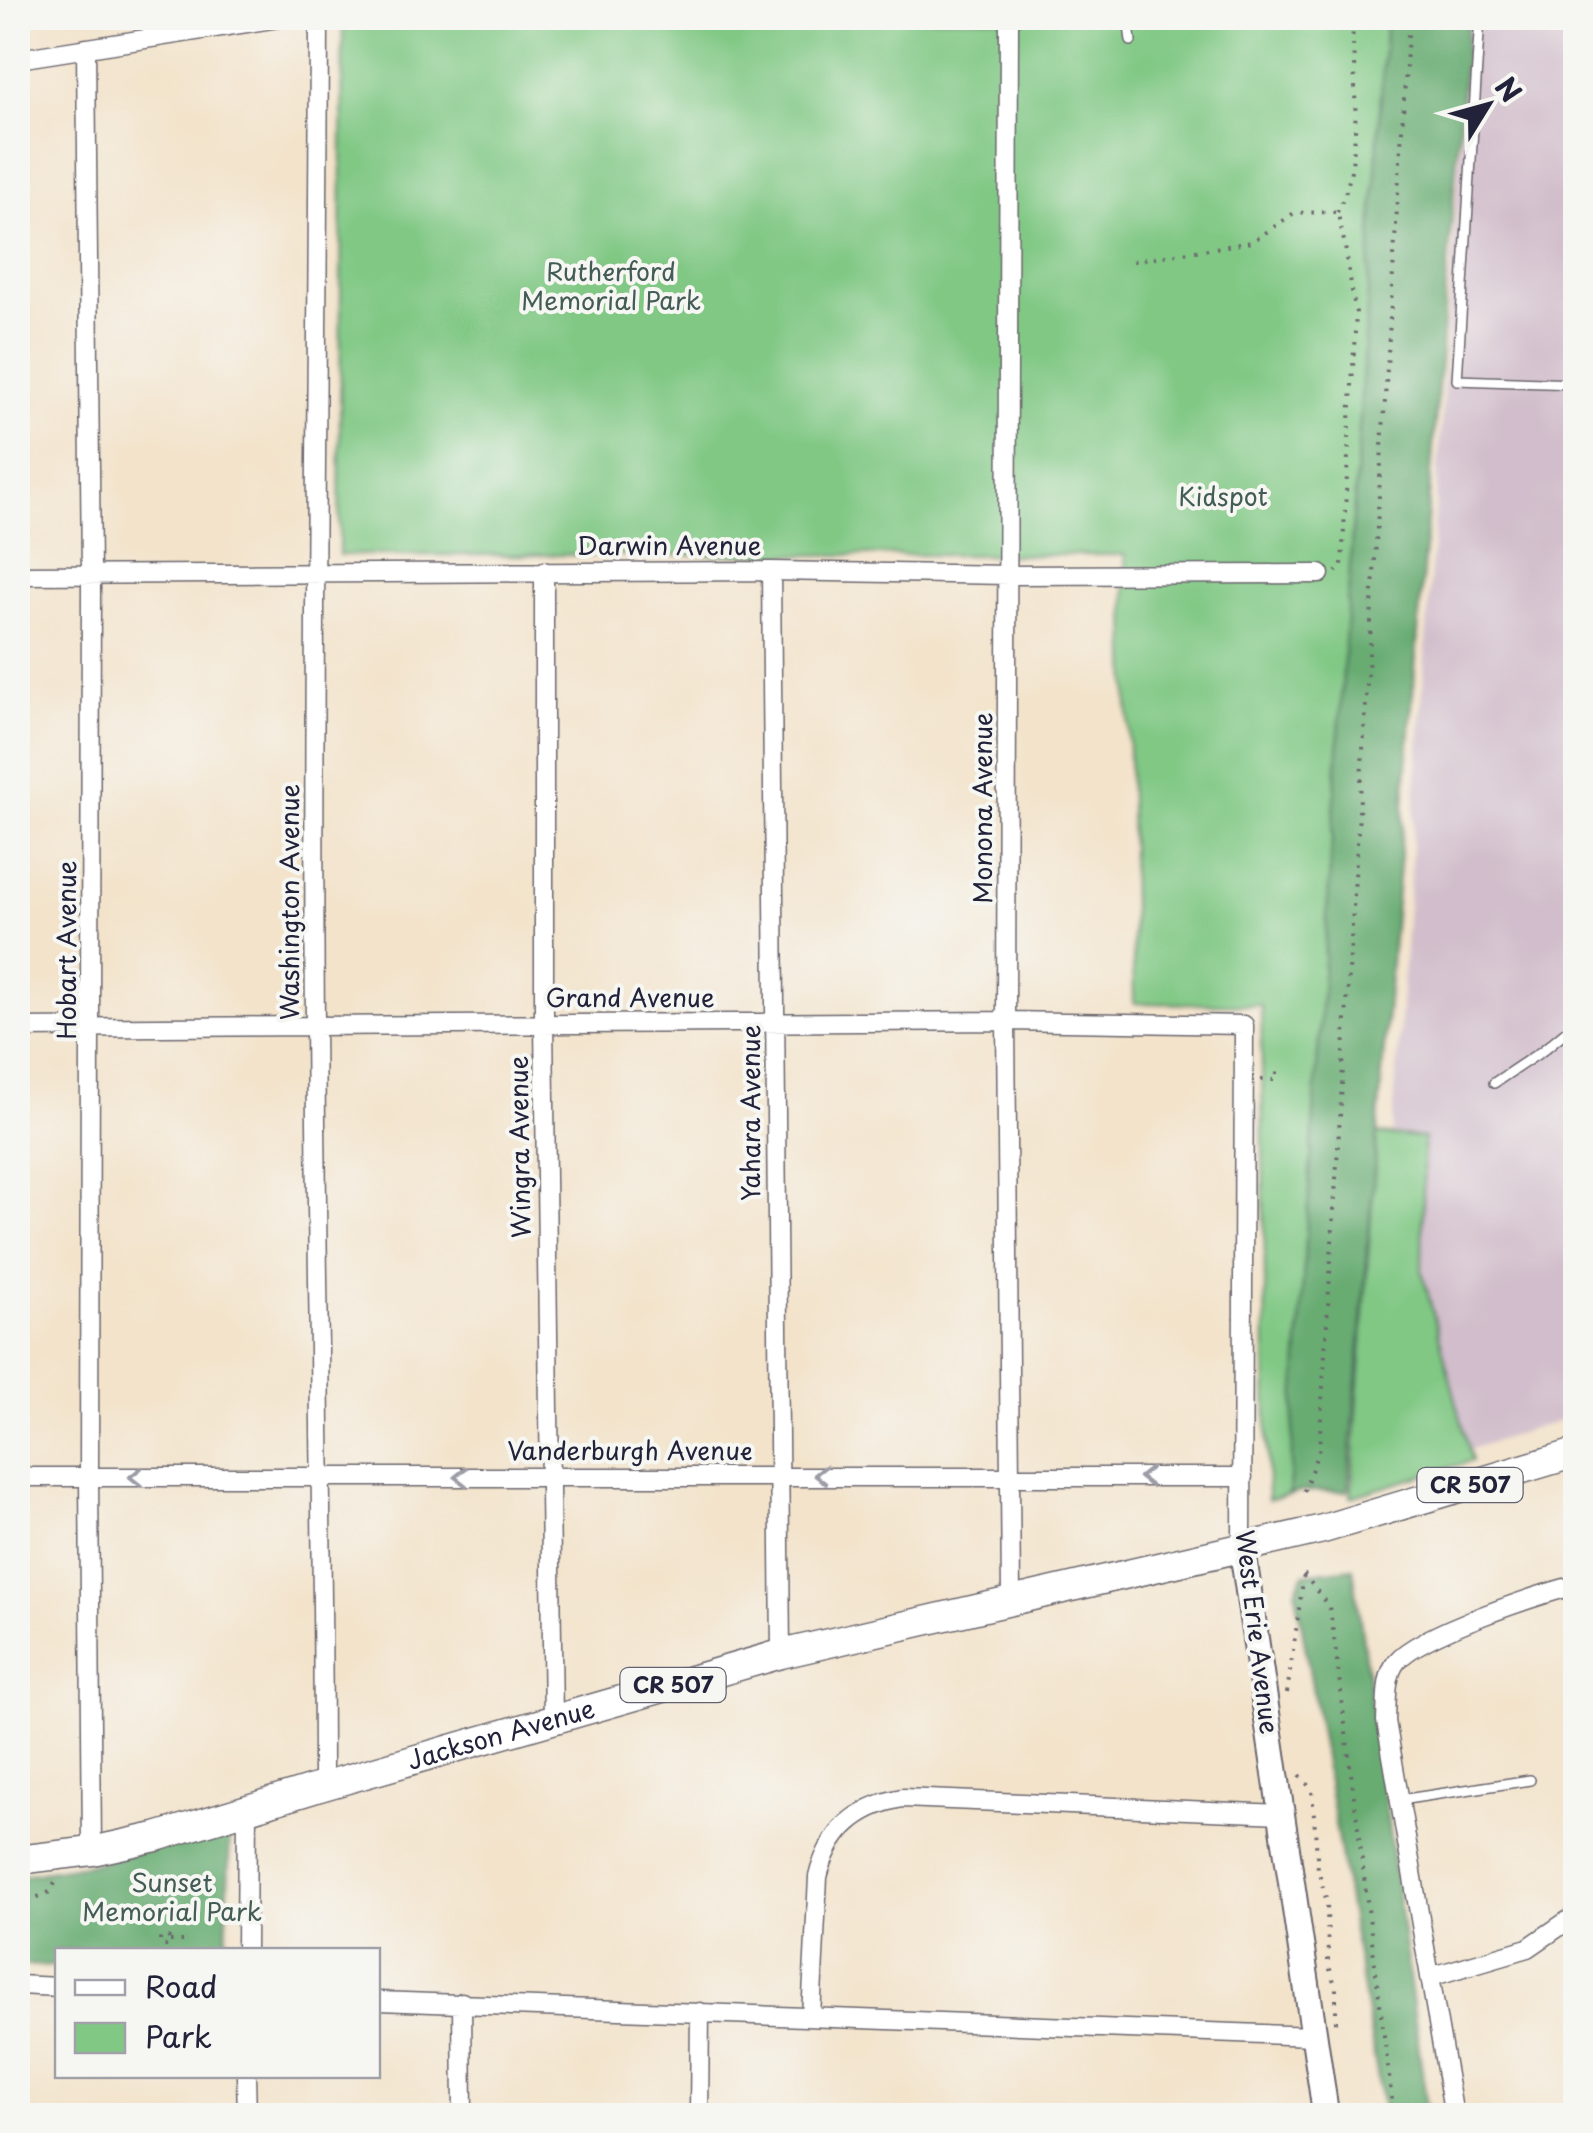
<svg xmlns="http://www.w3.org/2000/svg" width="1593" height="2133" viewBox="0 0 1593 2133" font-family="'Playpen Sans',sans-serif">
<rect width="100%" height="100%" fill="#f6f6f2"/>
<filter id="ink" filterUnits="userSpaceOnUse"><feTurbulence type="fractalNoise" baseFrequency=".01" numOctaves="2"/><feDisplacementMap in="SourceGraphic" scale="20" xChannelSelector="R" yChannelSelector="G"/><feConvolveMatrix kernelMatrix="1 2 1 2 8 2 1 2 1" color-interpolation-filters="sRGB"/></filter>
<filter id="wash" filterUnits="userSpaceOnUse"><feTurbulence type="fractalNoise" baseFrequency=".0048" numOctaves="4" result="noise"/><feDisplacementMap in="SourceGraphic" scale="40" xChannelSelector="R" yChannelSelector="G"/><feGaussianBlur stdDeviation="2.25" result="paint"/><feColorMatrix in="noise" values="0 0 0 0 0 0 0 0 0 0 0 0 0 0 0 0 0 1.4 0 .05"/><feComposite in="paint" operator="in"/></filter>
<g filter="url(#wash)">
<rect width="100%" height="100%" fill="#f3e3cb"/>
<path fill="#d1bdcb" d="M 1469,18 L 1575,18 L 1575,1415 L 1468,1450 L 1422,1271 L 1424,1139 L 1392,1137 Z"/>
<path fill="#80c884" stroke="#517560" stroke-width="2.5" d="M 343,18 L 1386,18 L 1289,1495 L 1268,1500 L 1261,1005 L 1134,1003 L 1125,555 L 339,555 Z
M 1377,1134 L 1424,1138 L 1422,1271 L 1472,1461 L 1351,1497 Z"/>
<path fill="#68ac72" stroke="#456756" stroke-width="2.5" d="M 1386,18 L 1468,18 L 1348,1491 L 1304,1491 L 1289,1495 Z
M 1353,1568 L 1428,2115 L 1384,2115 L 1296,1591 L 1304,1574 Z
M 230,1824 L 226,1950 L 58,1950 L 57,1966 L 18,1965 L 18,1876 L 103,1862 Z"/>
</g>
<g filter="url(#ink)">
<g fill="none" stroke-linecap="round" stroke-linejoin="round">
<g stroke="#6b666d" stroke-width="12">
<path id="lane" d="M 1128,18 L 1131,41
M 1480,18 L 1457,380 L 1576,384
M 1522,18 L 1576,32
M 1494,1083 L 1542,1051 L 1576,1023
M 1400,1800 L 1530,1780"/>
</g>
<g stroke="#6b666d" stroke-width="21">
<path id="street" d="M 319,18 C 318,352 312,687 315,1022 C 317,1276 323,1531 323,1786
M 1009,18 L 1006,1021 L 1011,1598
M 86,48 L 91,575 L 89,1477 L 92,1851
M 18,59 L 279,18
M 544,571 L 544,1023 L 553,1721
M 771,571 L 781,1654
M 18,575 L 771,571 L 1009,575 L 1320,574
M 18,1028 L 1006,1021 L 1244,1025 L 1242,1547
M 18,1477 L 1243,1477
M 246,1950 L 247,1808
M 1430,1977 L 1528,1948 L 1576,1915
M 18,1985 L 58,1987
M 378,2001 L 1314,2036
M 462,2002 L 463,2116
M 811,2017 L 818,1877 C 829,1832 856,1807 902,1798 L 1281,1814
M 246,2076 L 247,2116
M 699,2116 L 700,2012
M 1454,2116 L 1386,1721 C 1387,1703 1385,1675 1397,1661 C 1421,1633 1538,1595 1576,1585"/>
</g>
<g stroke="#6b666d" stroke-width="29">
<path id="secondary" d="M 1242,1547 L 1326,2116"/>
</g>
<g stroke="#6b666d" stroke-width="31">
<g id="primary">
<path id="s1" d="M 18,1860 L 92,1851 L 156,1837 L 323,1786 L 781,1654 L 1323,1529 L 1576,1453"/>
</g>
</g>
<path stroke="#6b666d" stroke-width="4" stroke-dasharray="2.5 8" stroke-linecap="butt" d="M 1337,212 C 1365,162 1353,74 1352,18
M 1133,261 L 1252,242 L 1294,213 L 1337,212 C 1347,246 1349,279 1356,313 L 1342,565 L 1336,572
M 1261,1080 L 1277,1080 L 1277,1072
M 1304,1491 L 1319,1449 L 1409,18
M 1304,1574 L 1329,1607 L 1333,1629 L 1394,2116
M 1287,1693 L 1304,1574
M 1300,1775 L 1312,1790 L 1318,1869 L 1327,1902 L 1328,1963 L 1336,1988 L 1336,2023
M 18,1905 L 50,1892 L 57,1879
M160 1941a5 5 0 1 1 10 0a5 5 0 1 1-10 0Z
M 170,1941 L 185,1941"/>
<use href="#lane" stroke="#fff" stroke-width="9"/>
<use href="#street" stroke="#fff" stroke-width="18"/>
<use href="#secondary" stroke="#fff" stroke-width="25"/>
<use href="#primary" stroke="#fff" stroke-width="28"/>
</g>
<defs><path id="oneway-chevron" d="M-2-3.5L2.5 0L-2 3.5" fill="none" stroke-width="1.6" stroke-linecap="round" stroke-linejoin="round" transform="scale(2.5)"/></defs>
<g stroke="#9c9ca7">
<use href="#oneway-chevron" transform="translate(821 1475) rotate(-180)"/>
<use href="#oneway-chevron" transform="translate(136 1477) rotate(180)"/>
<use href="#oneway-chevron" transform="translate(461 1477) rotate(-180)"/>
<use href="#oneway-chevron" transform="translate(1146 1477) rotate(-180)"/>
</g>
</g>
<g text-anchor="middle" stroke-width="8" stroke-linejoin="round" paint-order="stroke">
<g fill="#f6f6f2" stroke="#626272" stroke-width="2.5">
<rect x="1417.5" y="1468" width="105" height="34" rx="8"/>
<rect x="620.5" y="1668" width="105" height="34" rx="8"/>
</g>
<g font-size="22" font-weight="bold" fill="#22223b">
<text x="1470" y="1493">CR 507</text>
<text x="673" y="1693">CR 507</text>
</g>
<g font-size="25" fill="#435c55" stroke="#f6f6f2">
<text x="611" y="281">Rutherford<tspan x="611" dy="29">Memorial Park</tspan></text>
<text x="1223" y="506">Kidspot</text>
<text x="172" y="1892">Sunset<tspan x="172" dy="29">Memorial Park</tspan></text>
</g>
<g font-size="25" fill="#22223b" stroke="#f6f6f2">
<text x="669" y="555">Darwin Avenue</text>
<text transform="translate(983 808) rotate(-90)" y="9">Monona Avenue</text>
<text transform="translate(290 902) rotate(-90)" y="9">Washington Avenue</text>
<text transform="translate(67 950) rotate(-90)" y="9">Hobart Avenue</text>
<text x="630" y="1007">Grand Avenue</text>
<text transform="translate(751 1113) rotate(-90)" y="9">Yahara Avenue</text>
<text transform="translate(520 1147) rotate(-91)" y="9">Wingra Avenue</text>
<text x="630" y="1460">Vanderburgh Avenue</text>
<text transform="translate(1257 1632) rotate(83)" y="9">West Erie Avenue</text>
<text dy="9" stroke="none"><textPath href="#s1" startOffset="500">Jackson Avenue</textPath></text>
</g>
</g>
<rect width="1593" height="2133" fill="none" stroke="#f6f6f2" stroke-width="60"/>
<rect x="55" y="1948" width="325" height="130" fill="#f6f6f2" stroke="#a1a1a9" stroke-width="2.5"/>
<rect x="75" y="1980" width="50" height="15" fill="#ffffff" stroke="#a1a1a9" stroke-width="2.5"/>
<text x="145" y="1998" font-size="30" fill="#22223b">Road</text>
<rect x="75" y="2023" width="50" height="30" fill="#80c884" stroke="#a1a1a9" stroke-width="2.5"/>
<text x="145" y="2048" font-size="30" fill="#22223b">Park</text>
<g transform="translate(1488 105) rotate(53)" stroke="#f6f6f2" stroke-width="8" paint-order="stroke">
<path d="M0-8L18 38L0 25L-18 38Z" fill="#22223b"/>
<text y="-15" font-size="28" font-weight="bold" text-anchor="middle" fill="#22223b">N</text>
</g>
</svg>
